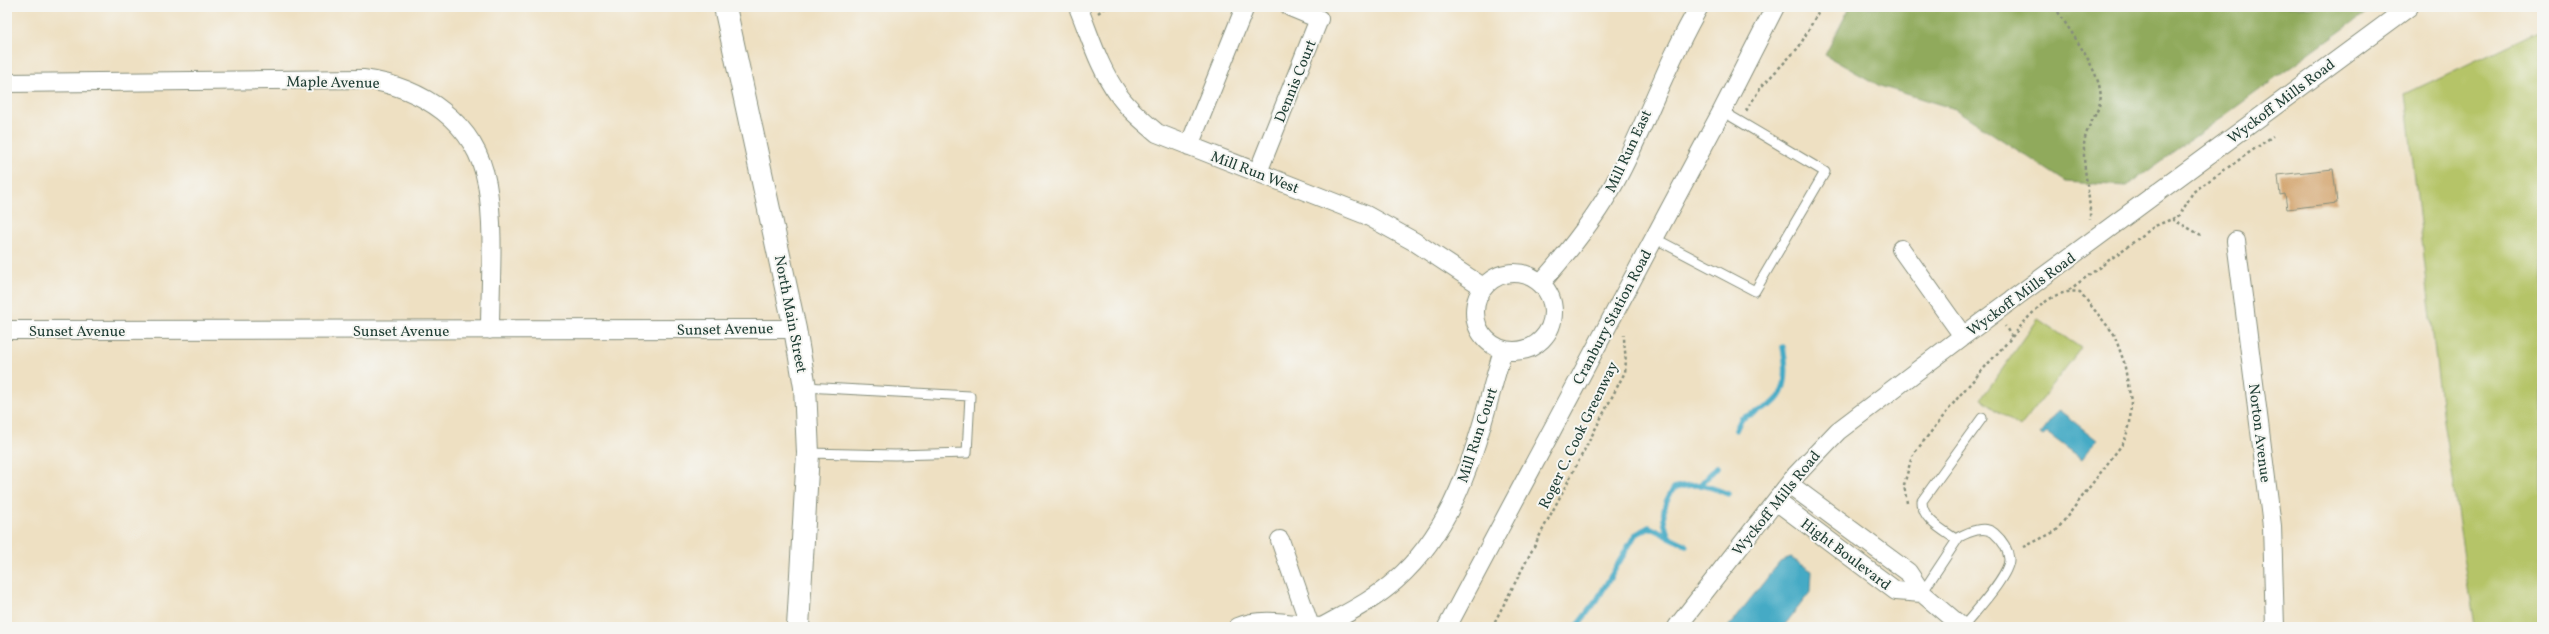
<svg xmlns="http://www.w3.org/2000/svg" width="2549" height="634" viewBox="0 0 2549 634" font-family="Vollkorn,serif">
<rect width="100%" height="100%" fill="#f6f6f2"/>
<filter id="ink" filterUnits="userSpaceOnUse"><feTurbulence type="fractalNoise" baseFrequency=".025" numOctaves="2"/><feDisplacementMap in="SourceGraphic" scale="8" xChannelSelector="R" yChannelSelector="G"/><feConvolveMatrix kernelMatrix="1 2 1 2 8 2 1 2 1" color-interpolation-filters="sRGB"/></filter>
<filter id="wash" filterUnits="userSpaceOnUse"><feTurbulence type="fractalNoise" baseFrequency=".012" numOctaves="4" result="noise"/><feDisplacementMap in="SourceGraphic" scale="16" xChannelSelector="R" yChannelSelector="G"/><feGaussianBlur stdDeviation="0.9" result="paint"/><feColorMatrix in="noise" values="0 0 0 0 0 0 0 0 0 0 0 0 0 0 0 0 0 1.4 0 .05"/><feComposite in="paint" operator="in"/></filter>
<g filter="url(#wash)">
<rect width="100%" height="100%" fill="#eee0c2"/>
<path fill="#b5c467" stroke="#6a804e" d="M 2542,29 L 2542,627 L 2475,627 L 2443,421 L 2405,94 Z
M 2038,319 L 2081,348 L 2020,427 L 1981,399 Z"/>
<path fill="#90aa5c" stroke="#587448" d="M 1850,7 L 2374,7 L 2127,186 L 2066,182 L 1955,109 L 1880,86 L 1825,55 Z"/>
<path fill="#45aac5" stroke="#32747c" d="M 2059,410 L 2097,440 L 2082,459 L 2047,433 L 2043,436 L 2040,434 Z
M 1791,558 L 1812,571 L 1811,591 L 1783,627 L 1728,627 L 1780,562 Z"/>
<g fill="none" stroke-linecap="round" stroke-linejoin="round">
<path stroke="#45aac5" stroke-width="5.5" d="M 1736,430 L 1741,419 C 1750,414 1761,411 1769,406 C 1789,395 1787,367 1783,347
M 1700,485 L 1717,467
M 1668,535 C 1661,516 1662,505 1674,488 C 1696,482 1707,485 1728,494
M 1576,627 L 1597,600 L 1635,535 L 1649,527 L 1686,545"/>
</g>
<g id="blocks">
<path fill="#d1a067" d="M 2333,169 L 2337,203 L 2287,209 L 2285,194 L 2280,195 L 2278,175 Z"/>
</g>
</g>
<g filter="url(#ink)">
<use href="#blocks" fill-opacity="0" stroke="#868e7b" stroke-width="1"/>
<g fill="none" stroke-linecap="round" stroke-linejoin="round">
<g stroke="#868e7b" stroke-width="11">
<path id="lane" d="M 1654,238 L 1755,291 L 1825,172 L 1722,111
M 805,387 L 970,396 L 967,453 L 895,455 L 808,453
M 1957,540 C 1943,530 1922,520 1922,501 L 1982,418
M 1922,593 L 1959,537 C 1969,532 1984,525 1994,533 C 2002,540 2008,548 2009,559 C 2010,575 1974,613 1963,627"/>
</g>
<g stroke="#868e7b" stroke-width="20">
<path id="street" d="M 1078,7 C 1090,36 1099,68 1118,94 C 1128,109 1143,121 1157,133 L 1366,215 L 1415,242 L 1483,287
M 7,83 L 363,79 C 422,87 476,122 487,184 C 495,231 490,283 490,330
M 1189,146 L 1245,7
M 1258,172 L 1319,19 L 1290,7
M 2236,241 L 2272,526 L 2275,627
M 1901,249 L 1963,336
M1475 312a39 39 0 1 1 78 0a39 39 0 1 1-78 0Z
M 1541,283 C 1572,248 1601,211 1622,169 C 1649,116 1668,60 1699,7
M 7,330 L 795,329
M 1789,484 L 1908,572 L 1922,593 L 1962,627
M 1776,501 L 1896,591 L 1922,593
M 1280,540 L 1310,626
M 1238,627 C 1262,616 1295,625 1321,627
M 1322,627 C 1347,613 1374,600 1396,580 C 1463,521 1479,431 1503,350
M 1447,627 L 1722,111 L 1775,7
M 1677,627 L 1796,475 L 1838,431 L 1963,336 L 2409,7"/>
</g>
<g stroke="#868e7b" stroke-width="24">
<path id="secondary" d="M 725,7 L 795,329 L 805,387 L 808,453 L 798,627"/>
</g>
<path stroke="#868e7b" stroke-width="2.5" stroke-dasharray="3 3" stroke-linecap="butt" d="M 2055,7 C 2068,29 2106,77 2100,102 C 2097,117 2084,128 2084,147 C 2083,172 2091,196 2090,220
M 1098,13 L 1106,7
M 1746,111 L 1761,87 L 1799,47 L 1821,7
M 2172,219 L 2180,215 L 2193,192 L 2273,136
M 2069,290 L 2155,226 L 2172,219 L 2201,235
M 2012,337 C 2028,317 2051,287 2080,292 L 2114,334 L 2124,362 L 2131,401 L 2130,424 L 2124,442 L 2056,531 L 2024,547
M 1907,503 L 1904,485 L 1912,456 L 1960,395 L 2012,337 L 2005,326
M 1492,627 L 1625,372 C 1627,359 1624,348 1624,335"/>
<use href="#lane" stroke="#fff" stroke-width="9"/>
<use href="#street" stroke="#fff" stroke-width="18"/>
<use href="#secondary" stroke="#fff" stroke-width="22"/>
</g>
</g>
<g text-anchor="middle" stroke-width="4" stroke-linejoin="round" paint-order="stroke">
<g font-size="15" fill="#1f3d34" stroke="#f6f6f2">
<text transform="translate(1295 81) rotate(-68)" y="5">Dennis Court</text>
<text transform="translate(333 82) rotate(1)" y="5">Maple Avenue</text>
<text transform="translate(2281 101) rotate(-37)" y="5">Wyckoff Mills Road</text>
<text transform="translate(1628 151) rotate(-65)" y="5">Mill Run East</text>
<text transform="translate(1255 172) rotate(21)" y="5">Mill Run West</text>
<text transform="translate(2021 294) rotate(-36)" y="5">Wyckoff Mills Road</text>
<text transform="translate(791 314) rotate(79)" y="5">North Main Street</text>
<text transform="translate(1612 317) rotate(-62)" y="5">Cranbury Station Road</text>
<text transform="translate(725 329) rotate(-1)" y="5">Sunset Avenue</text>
<text x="77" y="336">Sunset Avenue</text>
<text x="401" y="336">Sunset Avenue</text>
<text transform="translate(2260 433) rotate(83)" y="5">Norton Avenue</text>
<text transform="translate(1477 435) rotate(-72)" y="5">Mill Run Court</text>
<text transform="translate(1578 435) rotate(-64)" y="5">Roger C. Cook Greenway</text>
<text transform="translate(1776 503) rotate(-51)" y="5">Wyckoff Mills Road</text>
<text transform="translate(1846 554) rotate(37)" y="5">Hight Boulevard</text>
</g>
</g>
<rect width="2549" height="634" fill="none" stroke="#f6f6f2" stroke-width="24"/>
</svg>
